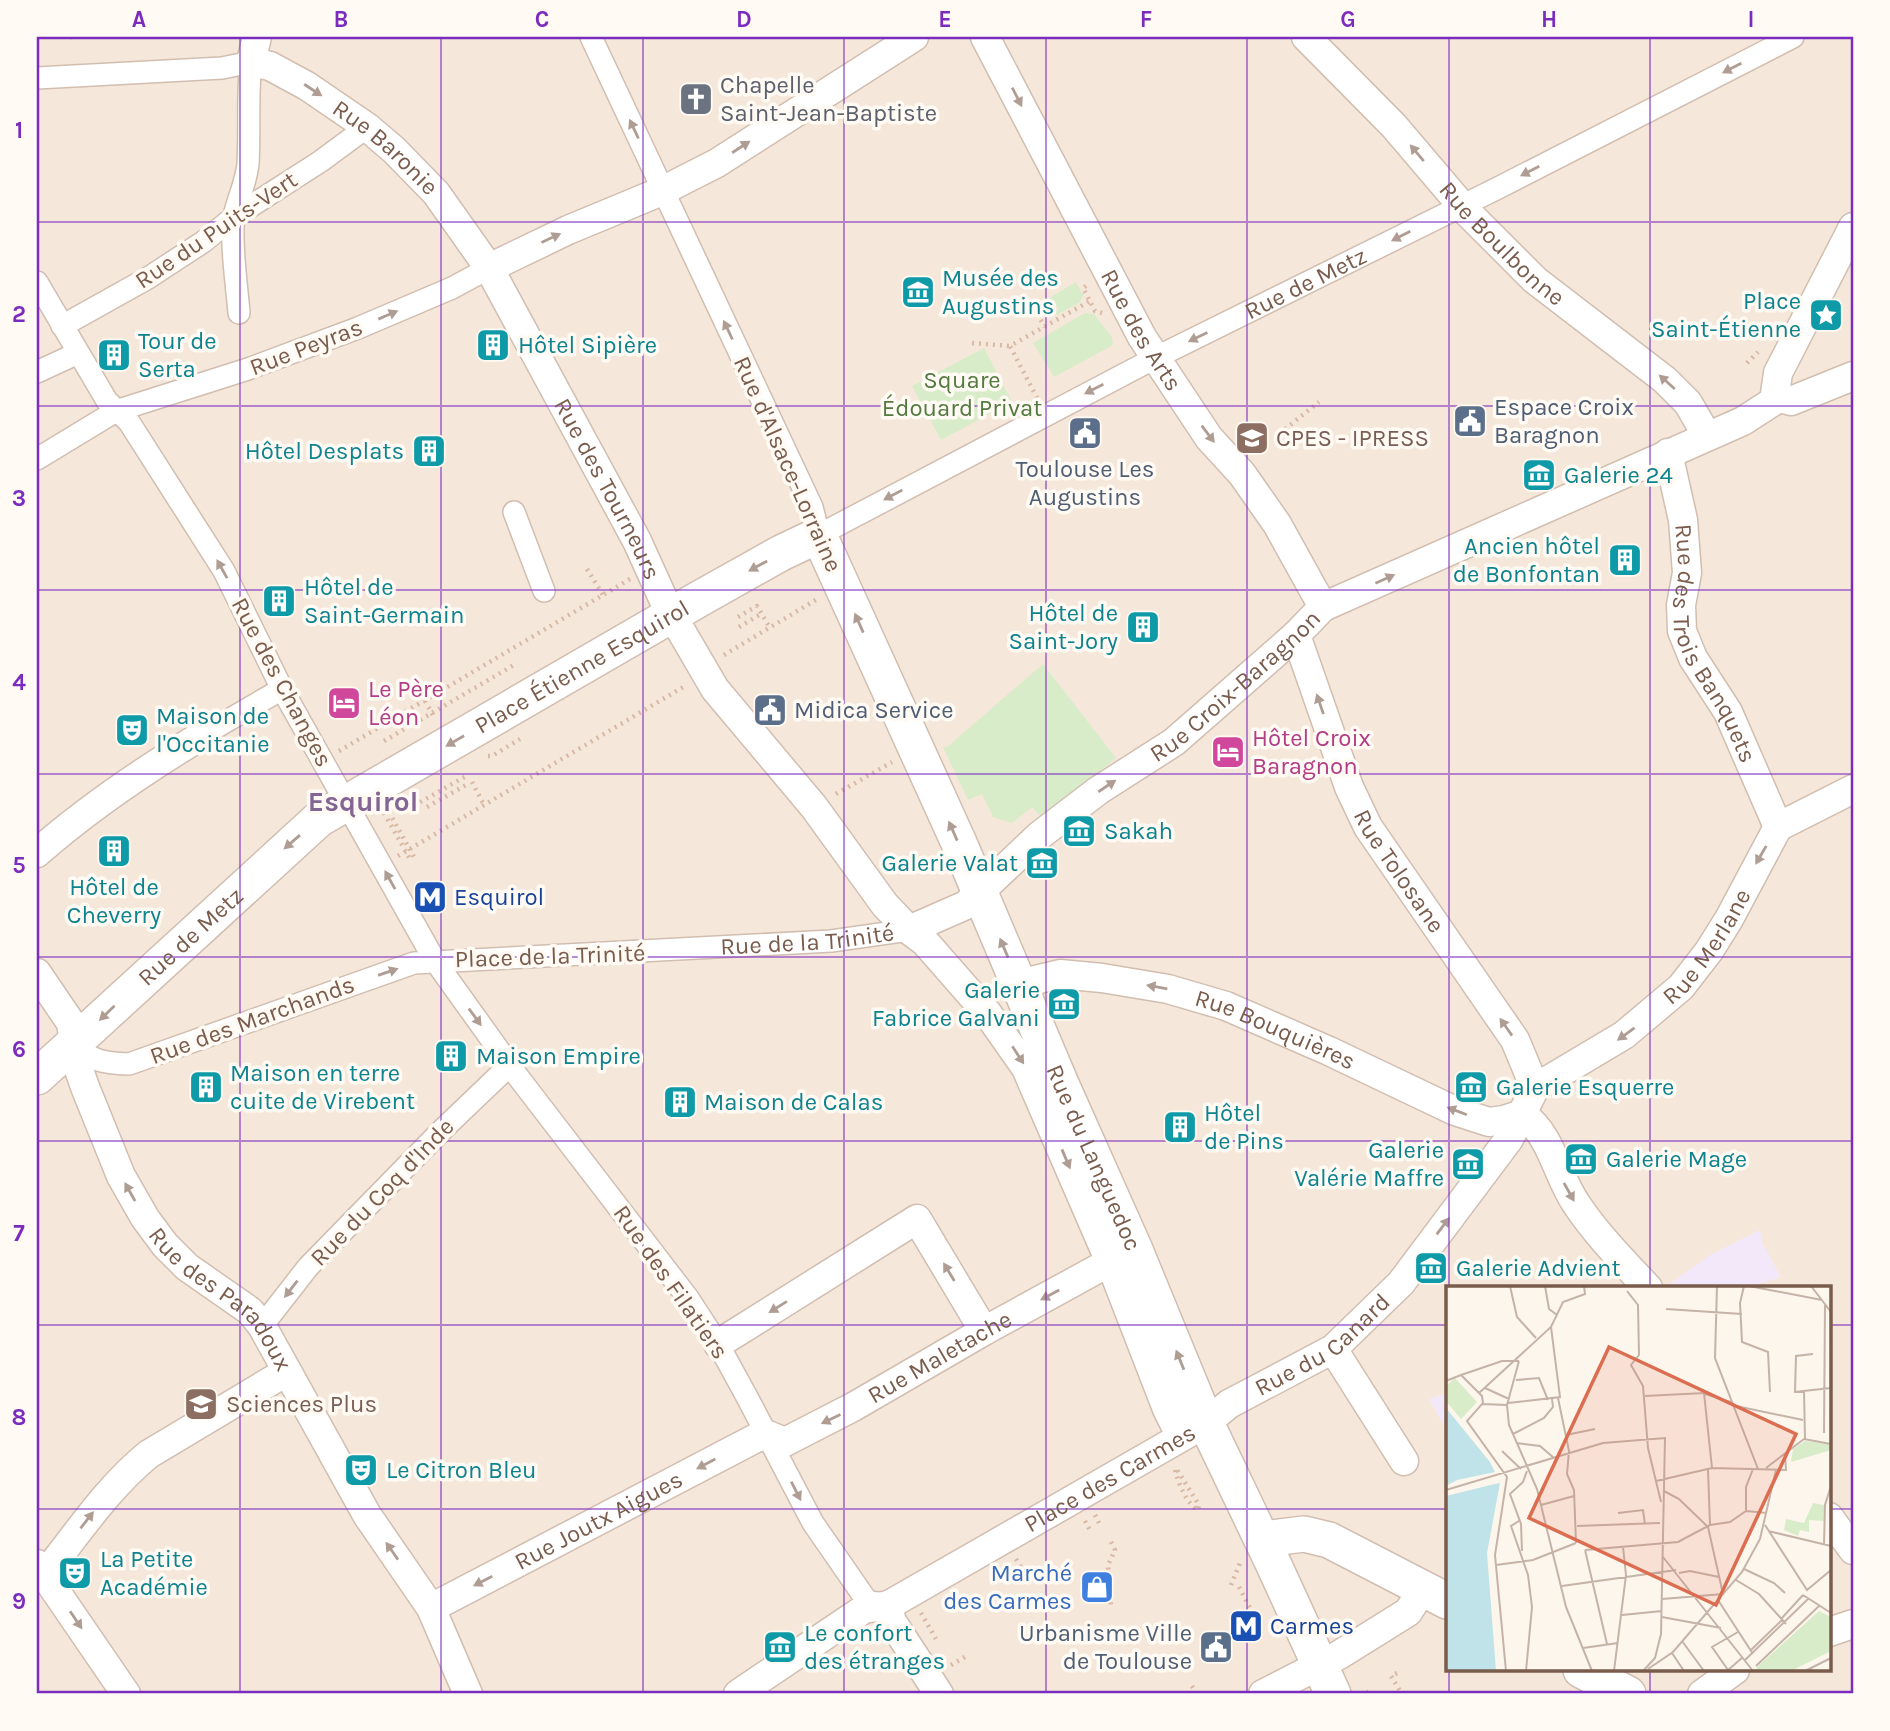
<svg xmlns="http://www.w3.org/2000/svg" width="1890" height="1731" viewBox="0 0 1890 1731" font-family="Karla,sans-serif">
<rect width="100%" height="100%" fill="#fdf6ec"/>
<path fill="#f5e8da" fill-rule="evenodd" d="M 37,37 L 1853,37 L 1853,1694 L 37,1694 ZM 1447,1288 L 1829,1288 L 1829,1670 L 1447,1670 Z"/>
<path fill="#f3e8fa" d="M 1760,1230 L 1762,1243 L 1781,1277 L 1747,1288 L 1664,1288 L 1710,1255 Z
M 1447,1393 L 1447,1431 L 1429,1399 Z"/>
<path fill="#d8ecc9" d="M 1076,282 L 1083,295 L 1080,302 L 1057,315 L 1055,312 L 1059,309 L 1049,298 Z
M 1085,313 L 1094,314 L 1112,337 L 1113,345 L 1054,377 L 1033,343 Z
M 984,348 L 1012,402 L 941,440 L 912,386 Z
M 1043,664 L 1116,758 L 1042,818 L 1032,807 L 1012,823 L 993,817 L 982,794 L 968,800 L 943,747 L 947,747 Z"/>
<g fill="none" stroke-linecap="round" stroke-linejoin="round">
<g stroke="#d1beb0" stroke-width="24">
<g id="pedestrian">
<path id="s1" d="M 591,37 L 812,507 L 819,535 L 1155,358 L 1498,188 L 1793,37"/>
<path d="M 37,78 L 222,68 L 251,62 C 247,96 250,130 248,164 C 246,183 238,198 234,216 C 230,241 237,287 239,313"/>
<path d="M 37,282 L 107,401 L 129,422 L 224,571 L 282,689 L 435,961 L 519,1078 L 688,1298 L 718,1344 L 747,1397 L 813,1523 L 867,1601 L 887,1605"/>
<path d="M 62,326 L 148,278 L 203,242 L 234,217 L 321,161 L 367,127"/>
<path d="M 37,372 L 78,353"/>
<path d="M 37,459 L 116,411 L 248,369 L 358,328 L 452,288 L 489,268"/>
<path d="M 514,512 L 544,591"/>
<path d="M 201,736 L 282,689"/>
<path id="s2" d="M 73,1043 C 93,1062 103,1063 129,1064 L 414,963 L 831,941 L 909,930"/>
<path d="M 262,1326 L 308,1267 L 439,1133 L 510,1065"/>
</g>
</g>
<g stroke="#d1beb0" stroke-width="31">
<g id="minor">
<path id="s3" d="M 257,37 L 251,62 L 270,66 L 307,86 L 367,127 L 394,150 L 436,193 L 489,268 L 637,541 L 666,605 L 715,689 L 814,807 L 885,905 L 909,930 L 925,942 L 988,1014 L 1026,1068 L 1110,1262 L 1167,1409 L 1181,1437"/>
<path id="s4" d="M 985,37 L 1142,337 L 1209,438 L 1242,474 L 1277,524 L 1323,607"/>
<path id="s5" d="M 1306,37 L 1394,126 L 1468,213 L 1535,280 L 1665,380 L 1688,403 L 1707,436"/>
<path d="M 489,268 L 568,230 L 662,191 L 717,163 L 914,37"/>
<path d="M 1776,397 L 1791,401 L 1853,376"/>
<path id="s6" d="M 1668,453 L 1683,520 L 1687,573 L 1681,605 L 1682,631 L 1693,658 L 1728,712 L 1778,827"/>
<path id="s7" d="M 1296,635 L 1349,787 L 1368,827 L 1515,1040 L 1535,1088"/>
<path d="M 37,853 C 88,808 143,771 201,736"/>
<path id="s8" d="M 909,930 L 966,905 L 1040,835 L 1099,790 L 1174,742 L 1296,635 L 1323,607 L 1743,421 L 1774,401 L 1778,373 L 1853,227"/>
<path id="s9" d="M 37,973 L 71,1023 L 77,1064 L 85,1087 L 121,1176 L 145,1218 L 165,1245 L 187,1267 L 250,1311 L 262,1326 L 367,1515 L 431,1608 L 468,1694"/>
<path id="s10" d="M 1019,984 L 1060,974 L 1102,978 L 1168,989 L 1226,1006 L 1329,1051 L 1455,1111 L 1489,1122 L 1504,1120 L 1522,1114"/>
<path id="s11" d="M 1535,1088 L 1624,1035 L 1681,987 L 1709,951 L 1729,919 L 1778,827 L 1853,789"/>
<path d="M 1522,1114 C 1553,1136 1556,1175 1577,1205 C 1597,1235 1624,1262 1648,1288"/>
<path d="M 718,1344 L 917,1219 L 984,1331"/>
<path d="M 1333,1349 L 1404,1461"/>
<path d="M 1829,1517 L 1853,1550"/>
<path d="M 37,1564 L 126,1694"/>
<path d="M 45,1574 C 78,1533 108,1487 149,1454 L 286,1372"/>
<path d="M 889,1605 L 891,1620 L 939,1694"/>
<path id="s12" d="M 431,1608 L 756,1438 L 768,1435 L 785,1442 L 853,1407 L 984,1331 L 1110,1262"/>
<path d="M 1829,1632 L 1853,1624"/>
<path id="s13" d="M 738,1694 L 864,1609 L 889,1605 L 1206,1423 L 1229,1404 L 1333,1349 L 1401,1283 L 1509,1139 L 1535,1088"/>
<path d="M 1263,1694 L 1339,1655 L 1408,1612 L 1423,1589"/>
<path d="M 1702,1694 L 1735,1670"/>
</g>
</g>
<g stroke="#d1beb0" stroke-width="38">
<g id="tertiary">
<path id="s14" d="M 37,1077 L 319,819 L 699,599 L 781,553 L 819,535 L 959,843 L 1061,1084 L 1135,1250 L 1206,1423 L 1273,1563 L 1333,1694"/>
<path d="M 1262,1539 L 1304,1534 L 1329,1540 L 1447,1601"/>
<path d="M 1581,1670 L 1628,1694"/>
</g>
</g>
<path stroke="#d9b8a5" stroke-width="4.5" stroke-dasharray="2 5" stroke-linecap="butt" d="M 72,37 L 75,43
M 1086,286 L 1083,288 L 1095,311 L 1102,313
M 1037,314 L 1045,327
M 972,343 L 1010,346
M 1747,363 L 1758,352
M 1037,398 L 1010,346 L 1090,301
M 1285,429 L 1319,402
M 587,569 L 603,595
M 738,617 L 757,606 L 770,628
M 739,627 L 761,614
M 724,655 L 819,598
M 425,701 L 433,715
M 384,741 L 514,665
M 339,751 L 630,579
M 488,756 L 492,756 L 520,739
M 472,782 L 484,805
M 836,794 L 892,762
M 427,807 L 466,785
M 408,809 L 468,775
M 389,812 L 414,857
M 384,813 L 410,859
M 398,856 L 685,686
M 1175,1470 C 1178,1482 1187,1505 1198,1510 L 1199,1505 L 1176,1468
M 1095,1515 L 1101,1527
M 1085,1521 L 1091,1532
M 1111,1542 L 1115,1550 L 1108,1565 L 1111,1607
M 1016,1559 L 1023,1571
M 1231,1585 L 1240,1563
M 1239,1587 L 1250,1608
M 921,1613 L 936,1639
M 1092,1639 L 1098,1636
M 951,1665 L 965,1657
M 1129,1668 L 1159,1660 L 1180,1665 L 1184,1671
M 1397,1673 L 1391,1676 L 1402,1694
M 1192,1686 L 1197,1694
M 1366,1691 L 1368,1694
M 1182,1692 L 1183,1694"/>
<use href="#pedestrian" stroke="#fff" stroke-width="21"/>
<use href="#minor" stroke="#fff" stroke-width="28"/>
<use href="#tertiary" stroke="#fff" stroke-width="35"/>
</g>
<defs><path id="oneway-solid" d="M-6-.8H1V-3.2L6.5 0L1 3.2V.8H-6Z" transform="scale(1.75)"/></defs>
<g fill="#af9d94">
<use href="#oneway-solid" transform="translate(1732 68) rotate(153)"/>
<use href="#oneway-solid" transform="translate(313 90) rotate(33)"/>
<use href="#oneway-solid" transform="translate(1017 97) rotate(63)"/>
<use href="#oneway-solid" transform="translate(634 129) rotate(-115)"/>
<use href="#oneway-solid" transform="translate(741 147) rotate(-33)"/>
<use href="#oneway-solid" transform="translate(1417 153) rotate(-130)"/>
<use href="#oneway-solid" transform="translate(1530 171) rotate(153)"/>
<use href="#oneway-solid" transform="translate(1401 236) rotate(153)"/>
<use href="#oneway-solid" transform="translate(551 238) rotate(-25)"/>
<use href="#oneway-solid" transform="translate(388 315) rotate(-23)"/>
<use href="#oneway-solid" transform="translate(728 330) rotate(-115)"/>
<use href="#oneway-solid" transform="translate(1198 337) rotate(154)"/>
<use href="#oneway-solid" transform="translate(1667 382) rotate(-138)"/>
<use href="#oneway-solid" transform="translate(1094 389) rotate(153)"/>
<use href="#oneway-solid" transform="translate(1208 434) rotate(53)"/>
<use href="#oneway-solid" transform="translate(893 495) rotate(152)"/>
<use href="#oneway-solid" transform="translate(758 566) rotate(151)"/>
<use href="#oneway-solid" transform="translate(222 569) rotate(-119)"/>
<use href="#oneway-solid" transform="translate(1385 579) rotate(-24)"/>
<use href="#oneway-solid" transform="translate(859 623) rotate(-114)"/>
<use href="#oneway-solid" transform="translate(1320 704) rotate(-109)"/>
<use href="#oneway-solid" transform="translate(455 741) rotate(150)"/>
<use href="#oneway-solid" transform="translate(1107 786) rotate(-34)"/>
<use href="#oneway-solid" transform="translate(953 831) rotate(-114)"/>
<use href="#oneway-solid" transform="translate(292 842) rotate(139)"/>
<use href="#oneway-solid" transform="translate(1761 855) rotate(120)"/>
<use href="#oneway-solid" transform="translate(390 880) rotate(-119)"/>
<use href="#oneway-solid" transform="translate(1004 948) rotate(-113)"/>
<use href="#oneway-solid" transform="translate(388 972) rotate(-19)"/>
<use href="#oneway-solid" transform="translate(1157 987) rotate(-170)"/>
<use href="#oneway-solid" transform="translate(107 1013) rotate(136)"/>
<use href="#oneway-solid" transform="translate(475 1017) rotate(54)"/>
<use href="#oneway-solid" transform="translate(1506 1027) rotate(-125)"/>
<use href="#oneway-solid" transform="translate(1626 1034) rotate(144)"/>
<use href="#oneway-solid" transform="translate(1018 1055) rotate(57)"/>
<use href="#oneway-solid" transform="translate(1457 1111) rotate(-159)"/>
<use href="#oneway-solid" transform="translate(1066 1159) rotate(67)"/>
<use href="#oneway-solid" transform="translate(130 1192) rotate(-119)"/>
<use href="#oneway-solid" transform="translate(1569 1192) rotate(61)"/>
<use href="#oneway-solid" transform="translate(1443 1226) rotate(-53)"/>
<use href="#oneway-solid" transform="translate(949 1272) rotate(-121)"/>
<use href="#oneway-solid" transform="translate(291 1289) rotate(128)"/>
<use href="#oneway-solid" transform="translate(1050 1295) rotate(152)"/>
<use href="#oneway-solid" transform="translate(778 1307) rotate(148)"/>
<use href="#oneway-solid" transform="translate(1180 1360) rotate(-112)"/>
<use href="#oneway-solid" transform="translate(831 1419) rotate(154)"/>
<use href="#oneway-solid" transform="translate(706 1464) rotate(152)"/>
<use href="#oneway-solid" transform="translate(796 1491) rotate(63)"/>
<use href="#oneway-solid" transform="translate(87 1520) rotate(-52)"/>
<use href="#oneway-solid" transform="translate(392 1551) rotate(-125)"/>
<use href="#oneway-solid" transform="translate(483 1581) rotate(153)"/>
<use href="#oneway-solid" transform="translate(76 1620) rotate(56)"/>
</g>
<path fill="none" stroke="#7b2cbf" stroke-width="2" stroke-opacity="0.55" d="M 240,37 L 240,1694M 441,37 L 441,1694M 643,37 L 643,1694M 844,37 L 844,1694M 1046,37 L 1046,1694M 1247,37 L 1247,1694M 1449,37 L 1449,1288M 1650,37 L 1650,1288M 37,222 L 1853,222M 37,406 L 1853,406M 37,590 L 1853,590M 37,774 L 1853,774M 37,957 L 1853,957M 37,1141 L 1853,1141M 37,1325 L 1447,1325M 1829,1325 L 1853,1325M 37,1509 L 1447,1509M 1829,1509 L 1853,1509M 1449,1670 L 1449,1694M 1650,1670 L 1650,1694"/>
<defs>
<g id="church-square" transform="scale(1.75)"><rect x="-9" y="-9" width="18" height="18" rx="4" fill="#6b7280" stroke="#fffaf3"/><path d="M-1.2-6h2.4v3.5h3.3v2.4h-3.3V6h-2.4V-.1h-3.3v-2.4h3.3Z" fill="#fff"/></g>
<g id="museum-square" transform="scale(1.75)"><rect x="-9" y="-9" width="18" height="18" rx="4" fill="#0f9aa8" stroke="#fffaf3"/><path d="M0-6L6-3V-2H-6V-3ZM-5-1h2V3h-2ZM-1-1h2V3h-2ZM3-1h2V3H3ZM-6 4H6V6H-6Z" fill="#fff"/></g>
<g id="sight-square" transform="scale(1.75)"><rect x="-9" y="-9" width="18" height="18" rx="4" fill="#0f9aa8" stroke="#fffaf3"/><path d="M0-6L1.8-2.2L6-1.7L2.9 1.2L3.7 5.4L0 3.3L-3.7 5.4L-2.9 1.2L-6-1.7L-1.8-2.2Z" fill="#fff"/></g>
<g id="building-square" transform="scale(1.75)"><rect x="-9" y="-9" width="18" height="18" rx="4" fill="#0f9aa8" stroke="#fffaf3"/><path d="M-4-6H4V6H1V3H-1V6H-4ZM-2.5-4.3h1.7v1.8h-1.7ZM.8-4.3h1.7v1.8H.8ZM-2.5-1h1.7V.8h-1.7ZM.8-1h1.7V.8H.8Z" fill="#fff"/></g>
<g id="civic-square" transform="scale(1.75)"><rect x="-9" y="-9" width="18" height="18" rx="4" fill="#5c6f8a" stroke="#fffaf3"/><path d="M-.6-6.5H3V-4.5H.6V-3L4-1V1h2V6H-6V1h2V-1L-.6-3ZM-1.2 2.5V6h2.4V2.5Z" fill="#fff"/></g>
<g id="university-square" transform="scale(1.75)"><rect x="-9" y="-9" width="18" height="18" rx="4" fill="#8d6e63" stroke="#fffaf3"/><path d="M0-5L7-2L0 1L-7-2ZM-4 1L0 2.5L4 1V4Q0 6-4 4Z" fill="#fff"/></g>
<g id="hotel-square" transform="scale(1.75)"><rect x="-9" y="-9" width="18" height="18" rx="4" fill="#d1479c" stroke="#fffaf3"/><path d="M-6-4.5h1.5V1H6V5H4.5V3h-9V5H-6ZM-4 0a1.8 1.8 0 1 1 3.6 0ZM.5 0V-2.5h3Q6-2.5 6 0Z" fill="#fff"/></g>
<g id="theatre-square" transform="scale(1.75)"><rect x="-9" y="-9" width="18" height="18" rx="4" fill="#0f9aa8" stroke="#fffaf3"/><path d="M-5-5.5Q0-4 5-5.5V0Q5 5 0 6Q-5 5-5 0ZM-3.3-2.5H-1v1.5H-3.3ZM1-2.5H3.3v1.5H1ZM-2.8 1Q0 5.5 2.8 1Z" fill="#fff"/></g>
<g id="metro-square" transform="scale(1.75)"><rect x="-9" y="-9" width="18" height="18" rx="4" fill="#1a4fb4" stroke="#fffaf3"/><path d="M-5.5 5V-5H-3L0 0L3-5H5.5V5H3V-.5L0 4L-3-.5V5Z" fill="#fff"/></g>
<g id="shop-square" transform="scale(1.75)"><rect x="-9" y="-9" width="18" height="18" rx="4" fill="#3f7fe0" stroke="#fffaf3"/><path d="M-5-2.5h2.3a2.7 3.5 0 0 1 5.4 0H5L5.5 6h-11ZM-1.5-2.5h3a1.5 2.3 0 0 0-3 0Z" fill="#fff"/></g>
</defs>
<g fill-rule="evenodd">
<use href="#church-square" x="696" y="99"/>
<use href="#museum-square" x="918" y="292"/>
<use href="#sight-square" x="1826" y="315"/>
<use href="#building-square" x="493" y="345"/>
<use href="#building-square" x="114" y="355"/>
<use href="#civic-square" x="1470" y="421"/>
<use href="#civic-square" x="1085" y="433"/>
<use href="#university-square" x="1252" y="438"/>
<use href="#building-square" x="429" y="451"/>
<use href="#museum-square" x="1539" y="475"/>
<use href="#building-square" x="1625" y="560"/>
<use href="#building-square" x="279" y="601"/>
<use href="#building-square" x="1143" y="627"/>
<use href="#hotel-square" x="344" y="703"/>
<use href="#civic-square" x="770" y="710"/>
<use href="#theatre-square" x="132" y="730"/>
<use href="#hotel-square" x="1228" y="752"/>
<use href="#museum-square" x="1079" y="831"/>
<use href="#building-square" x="114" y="851"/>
<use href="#museum-square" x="1042" y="863"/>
<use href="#metro-square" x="430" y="897"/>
<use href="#museum-square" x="1064" y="1004"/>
<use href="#building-square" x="451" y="1056"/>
<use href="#building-square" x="206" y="1087"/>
<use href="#museum-square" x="1471" y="1087"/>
<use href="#building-square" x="680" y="1102"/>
<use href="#building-square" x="1180" y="1127"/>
<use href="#museum-square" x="1581" y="1159"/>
<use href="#museum-square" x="1468" y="1164"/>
<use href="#museum-square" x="1431" y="1268"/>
<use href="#university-square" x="201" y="1404"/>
<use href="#theatre-square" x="361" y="1470"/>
<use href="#theatre-square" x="75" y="1573"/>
<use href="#shop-square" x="1097" y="1587"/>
<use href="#metro-square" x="1246" y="1626"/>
<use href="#museum-square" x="780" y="1647"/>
<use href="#civic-square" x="1216" y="1647"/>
</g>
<g text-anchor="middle" stroke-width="7" stroke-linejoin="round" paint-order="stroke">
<g font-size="24" fill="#5b616d" stroke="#fffaf3" text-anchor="start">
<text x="720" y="93">Chapelle<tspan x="720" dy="28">Saint-Jean-Baptiste</tspan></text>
</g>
<g font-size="24" fill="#7a5c4d" stroke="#fffaf3">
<text dy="8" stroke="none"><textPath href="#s3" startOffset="187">Rue Baronie</textPath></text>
<text transform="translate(216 230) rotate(-34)" y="8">Rue du Puits-Vert</text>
<text dy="8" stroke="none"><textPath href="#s5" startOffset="285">Rue Boulbonne</textPath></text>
<text dy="8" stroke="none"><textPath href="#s1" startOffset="1096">Rue de Metz</textPath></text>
<text dy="8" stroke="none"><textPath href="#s4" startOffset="332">Rue des Arts</textPath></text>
<text transform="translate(306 347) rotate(-21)" y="8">Rue Peyras</text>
<text transform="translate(788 464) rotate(66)" y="8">Rue d'Alsace-Lorraine</text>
<text dy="8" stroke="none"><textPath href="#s3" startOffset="598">Rue des Tourneurs</textPath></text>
<text dy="8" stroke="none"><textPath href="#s6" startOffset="200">Rue des Trois Banquets</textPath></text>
<text dy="8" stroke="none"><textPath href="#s14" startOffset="686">Place Étienne Esquirol</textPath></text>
<text transform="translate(282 682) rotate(62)" y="8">Rue des Changes</text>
<text dy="8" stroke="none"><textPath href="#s8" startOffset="410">Rue Croix-Baragnon</textPath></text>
<text dy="8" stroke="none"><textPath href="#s7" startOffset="259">Rue Tolosane</textPath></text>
<text dy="8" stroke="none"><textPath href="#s14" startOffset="208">Rue de Metz</textPath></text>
<text dy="8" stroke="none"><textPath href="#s2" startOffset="758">Rue de la Trinité</textPath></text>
<text dy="8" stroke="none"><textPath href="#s11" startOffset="226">Rue Merlane</textPath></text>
<text transform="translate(550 956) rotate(-2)" y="8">Place de la Trinité</text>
<text transform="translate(252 1020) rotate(-20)" y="8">Rue des Marchands</text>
<text dy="8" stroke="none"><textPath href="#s10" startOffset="266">Rue Bouquières</textPath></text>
<text dy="8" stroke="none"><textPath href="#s14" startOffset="1638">Rue du Languedoc</textPath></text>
<text transform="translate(382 1192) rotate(-46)" y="8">Rue du Coq d'Inde</text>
<text transform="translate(671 1282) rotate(55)" y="8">Rue des Filatiers</text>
<text dy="8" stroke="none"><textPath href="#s9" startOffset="383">Rue des Paradoux</textPath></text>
<text dy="8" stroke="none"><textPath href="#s13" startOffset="684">Rue du Canard</textPath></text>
<text dy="8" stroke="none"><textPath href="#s12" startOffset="574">Rue Maletache</textPath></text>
<text dy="8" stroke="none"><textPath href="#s13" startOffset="432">Place des Carmes</textPath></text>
<text dy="8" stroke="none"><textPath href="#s12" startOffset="189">Rue Joutx Aigues</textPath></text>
</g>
<g font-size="24" fill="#0d838f" stroke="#fffaf3" text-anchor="start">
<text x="942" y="286">Musée des<tspan x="942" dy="28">Augustins</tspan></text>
<text x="1801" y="309" text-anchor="end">Place<tspan x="1801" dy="28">Saint-Étienne</tspan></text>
<text x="138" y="349">Tour de<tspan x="138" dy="28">Serta</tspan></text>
<text x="518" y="353">Hôtel Sipière</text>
<text x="404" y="459" text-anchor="end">Hôtel Desplats</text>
<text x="1564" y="483">Galerie 24</text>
<text x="1600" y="554" text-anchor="end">Ancien hôtel<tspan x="1600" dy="28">de Bonfontan</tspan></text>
<text x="304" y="595">Hôtel de<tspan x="304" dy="28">Saint-Germain</tspan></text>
<text x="1118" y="621" text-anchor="end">Hôtel de<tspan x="1118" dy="28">Saint-Jory</tspan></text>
<text x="156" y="724">Maison de<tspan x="156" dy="28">l'Occitanie</tspan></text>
<text x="1104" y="839">Sakah</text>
<text x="1018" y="871" text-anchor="end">Galerie Valat</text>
<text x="114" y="895" text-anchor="middle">Hôtel de<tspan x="114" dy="28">Cheverry</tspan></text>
<text x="1040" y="998" text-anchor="end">Galerie<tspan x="1040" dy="28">Fabrice Galvani</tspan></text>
<text x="476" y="1064">Maison Empire</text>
<text x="230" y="1081">Maison en terre<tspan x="230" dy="28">cuite de Virebent</tspan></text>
<text x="1496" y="1095">Galerie Esquerre</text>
<text x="704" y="1110">Maison de Calas</text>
<text x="1204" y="1121">Hôtel<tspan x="1204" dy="28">de Pins</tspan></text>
<text x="1444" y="1158" text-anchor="end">Galerie<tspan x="1444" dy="28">Valérie Maffre</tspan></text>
<text x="1606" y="1167">Galerie Mage</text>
<text x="1456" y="1276">Galerie Advient</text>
<text x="386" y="1478">Le Citron Bleu</text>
<text x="100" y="1567">La Petite<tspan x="100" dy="28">Académie</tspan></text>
<text x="804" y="1641">Le confort<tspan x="804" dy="28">des étranges</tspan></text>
</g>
<g font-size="24" fill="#537a41" stroke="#fffaf3">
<text x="962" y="388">Square<tspan x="962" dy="28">Édouard Privat</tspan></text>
</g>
<g font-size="24" fill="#4e5e75" stroke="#fffaf3" text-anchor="start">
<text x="1494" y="415">Espace Croix<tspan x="1494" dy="28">Baragnon</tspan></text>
<text x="1085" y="477" text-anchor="middle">Toulouse Les<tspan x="1085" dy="28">Augustins</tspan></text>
<text x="794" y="718">Midica Service</text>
<text x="1192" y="1641" text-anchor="end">Urbanisme Ville<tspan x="1192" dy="28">de Toulouse</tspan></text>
</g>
<g font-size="24" fill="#785e54" stroke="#fffaf3" text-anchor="start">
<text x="1276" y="446">CPES - IPRESS</text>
<text x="226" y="1412">Sciences Plus</text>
</g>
<g font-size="24" fill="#b23c85" stroke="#fffaf3" text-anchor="start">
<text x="368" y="697">Le Père<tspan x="368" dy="28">Léon</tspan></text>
<text x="1252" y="746">Hôtel Croix<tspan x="1252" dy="28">Baragnon</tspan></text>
</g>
<g font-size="24" fill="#164399" stroke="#fffaf3" text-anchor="start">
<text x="454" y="905">Esquirol</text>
<text x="1270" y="1634">Carmes</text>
</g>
<g font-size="24" fill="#366cbe" stroke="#fffaf3" text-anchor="end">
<text x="1072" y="1581">Marché<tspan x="1072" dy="28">des Carmes</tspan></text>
</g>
<g font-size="28" font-weight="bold" fill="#846695" stroke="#fffaf3">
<text x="363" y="811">Esquirol</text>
</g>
</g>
<g transform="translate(1446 1286)">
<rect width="385" height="385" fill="#fdf6ec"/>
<path d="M 9,92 L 31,116 L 15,133 L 0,115 L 0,100 ZM 359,155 L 383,158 L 385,164 L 345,176 L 347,163 ZM 367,217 L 378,219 L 378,235 L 363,234 L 363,246 L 354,244 L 352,250 L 338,244 L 340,233 L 358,237 ZM 373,325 L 385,331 L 385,365 L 345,385 L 313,385 L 310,382 Z" fill="#d8ecc9"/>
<path d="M 0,122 L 44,176 L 54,197 L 41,267 L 50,385 L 0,385 Z" fill="#bfe3e8"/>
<path d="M 54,185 L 57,196 L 0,210 L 0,200 L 11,194 Z" fill="#fdf6ec"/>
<path fill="none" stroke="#c5b3a7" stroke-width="2" d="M 64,0 L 71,31 L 90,52M 99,0 L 103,23 L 111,29M 271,0 L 269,72 L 312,183M 298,0 L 294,17 L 296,56 L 322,66 L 324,106M 303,0 L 376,14M 365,0 L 385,26M 181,5 L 192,19 L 193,69 L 185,79 L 197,100 L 202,162 L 215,216M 220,23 L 296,28M 73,75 L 61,119 L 63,139 L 91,203 L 120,321 L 146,385M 15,89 L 56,75 L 73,75M 70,94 L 93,92 L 102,114M 0,95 L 15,89 L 36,110 L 37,117 L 21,135 L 61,191 L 49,269 L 60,385M 39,102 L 63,113M 358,105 L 359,153M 348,106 L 385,102M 349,106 L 350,70 L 367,68M 33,107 L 105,41 L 117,16 L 139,8 L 138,0M 259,108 L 285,116M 199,110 L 258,107 L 266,182M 112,112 L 123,165 L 121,188 L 128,204 L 130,257M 62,117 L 114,111 L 105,41M 36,118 L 61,119M 290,120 L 357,134M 378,147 L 379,19M 67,148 L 98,132 L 107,121 L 106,113M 120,149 L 149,143M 70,157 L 94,160 L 108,172M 56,165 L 75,183M 320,182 L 358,153 L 385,158M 262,184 L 264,239M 210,195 L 266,182 L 340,184 L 339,167M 0,204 L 157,157 L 219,152 L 215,348 L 209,372 L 197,385M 218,205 L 233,213 L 262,241M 95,219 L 128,210M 300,225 L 300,201 L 307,183M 172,227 L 197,224 L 199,238M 73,235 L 65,240 L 82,289 L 86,321 L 80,385M 264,239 L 284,236 L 300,225 L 321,227M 319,239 L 361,304 L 385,284M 131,240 L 214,237M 322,245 L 385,260M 378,259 L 379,219 L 385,200M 139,264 L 232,256 L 264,239M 139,264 L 161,358M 76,265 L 75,238 L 64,208 L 77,196 L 81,185M 217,271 L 307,385M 50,279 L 87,274 L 130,257M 298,283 L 328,297 L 339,307M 233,287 L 244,285 L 273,291M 290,294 L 313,308 L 340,338M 116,300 L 230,284M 357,309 L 385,327M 216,313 L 277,308 L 262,241M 272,314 L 307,368M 176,329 L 216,325M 216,331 L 275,342M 335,333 L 357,309M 236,355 L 258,385M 137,362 L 172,357M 304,365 L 336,334M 226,367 L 238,385M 299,374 L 362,313M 310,380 L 373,320M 202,383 L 227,366 L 296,286 L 314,253 L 330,184M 282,384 L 266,361 L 292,346M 168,385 L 180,289 L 177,261M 281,385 L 297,371M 359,385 L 385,372"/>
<path fill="#dc6d51" fill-opacity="0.15" stroke="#dc6d51" stroke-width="3.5" d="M 163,61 L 350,148 L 270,319 L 83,232 Z"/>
<rect width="385" height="385" fill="none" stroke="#7a5c4d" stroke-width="3.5"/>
</g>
<rect width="1890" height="1731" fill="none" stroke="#fffaf3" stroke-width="77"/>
<rect x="38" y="38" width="1814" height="1654" fill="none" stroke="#7b2cbf" stroke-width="2.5"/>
<g font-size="23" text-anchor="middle" font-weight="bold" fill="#7b2cbf">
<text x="139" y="27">A</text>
<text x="341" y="27">B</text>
<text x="542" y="27">C</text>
<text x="744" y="27">D</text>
<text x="945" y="27">E</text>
<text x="1146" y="27">F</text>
<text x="1348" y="27">G</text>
<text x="1549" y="27">H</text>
<text x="1751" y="27">I</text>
<text x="19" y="138">1</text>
<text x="19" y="322">2</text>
<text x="19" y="506">3</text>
<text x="19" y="690">4</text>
<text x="19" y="873">5</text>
<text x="19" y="1057">6</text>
<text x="19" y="1241">7</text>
<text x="19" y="1425">8</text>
<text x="19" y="1609">9</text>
</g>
</svg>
